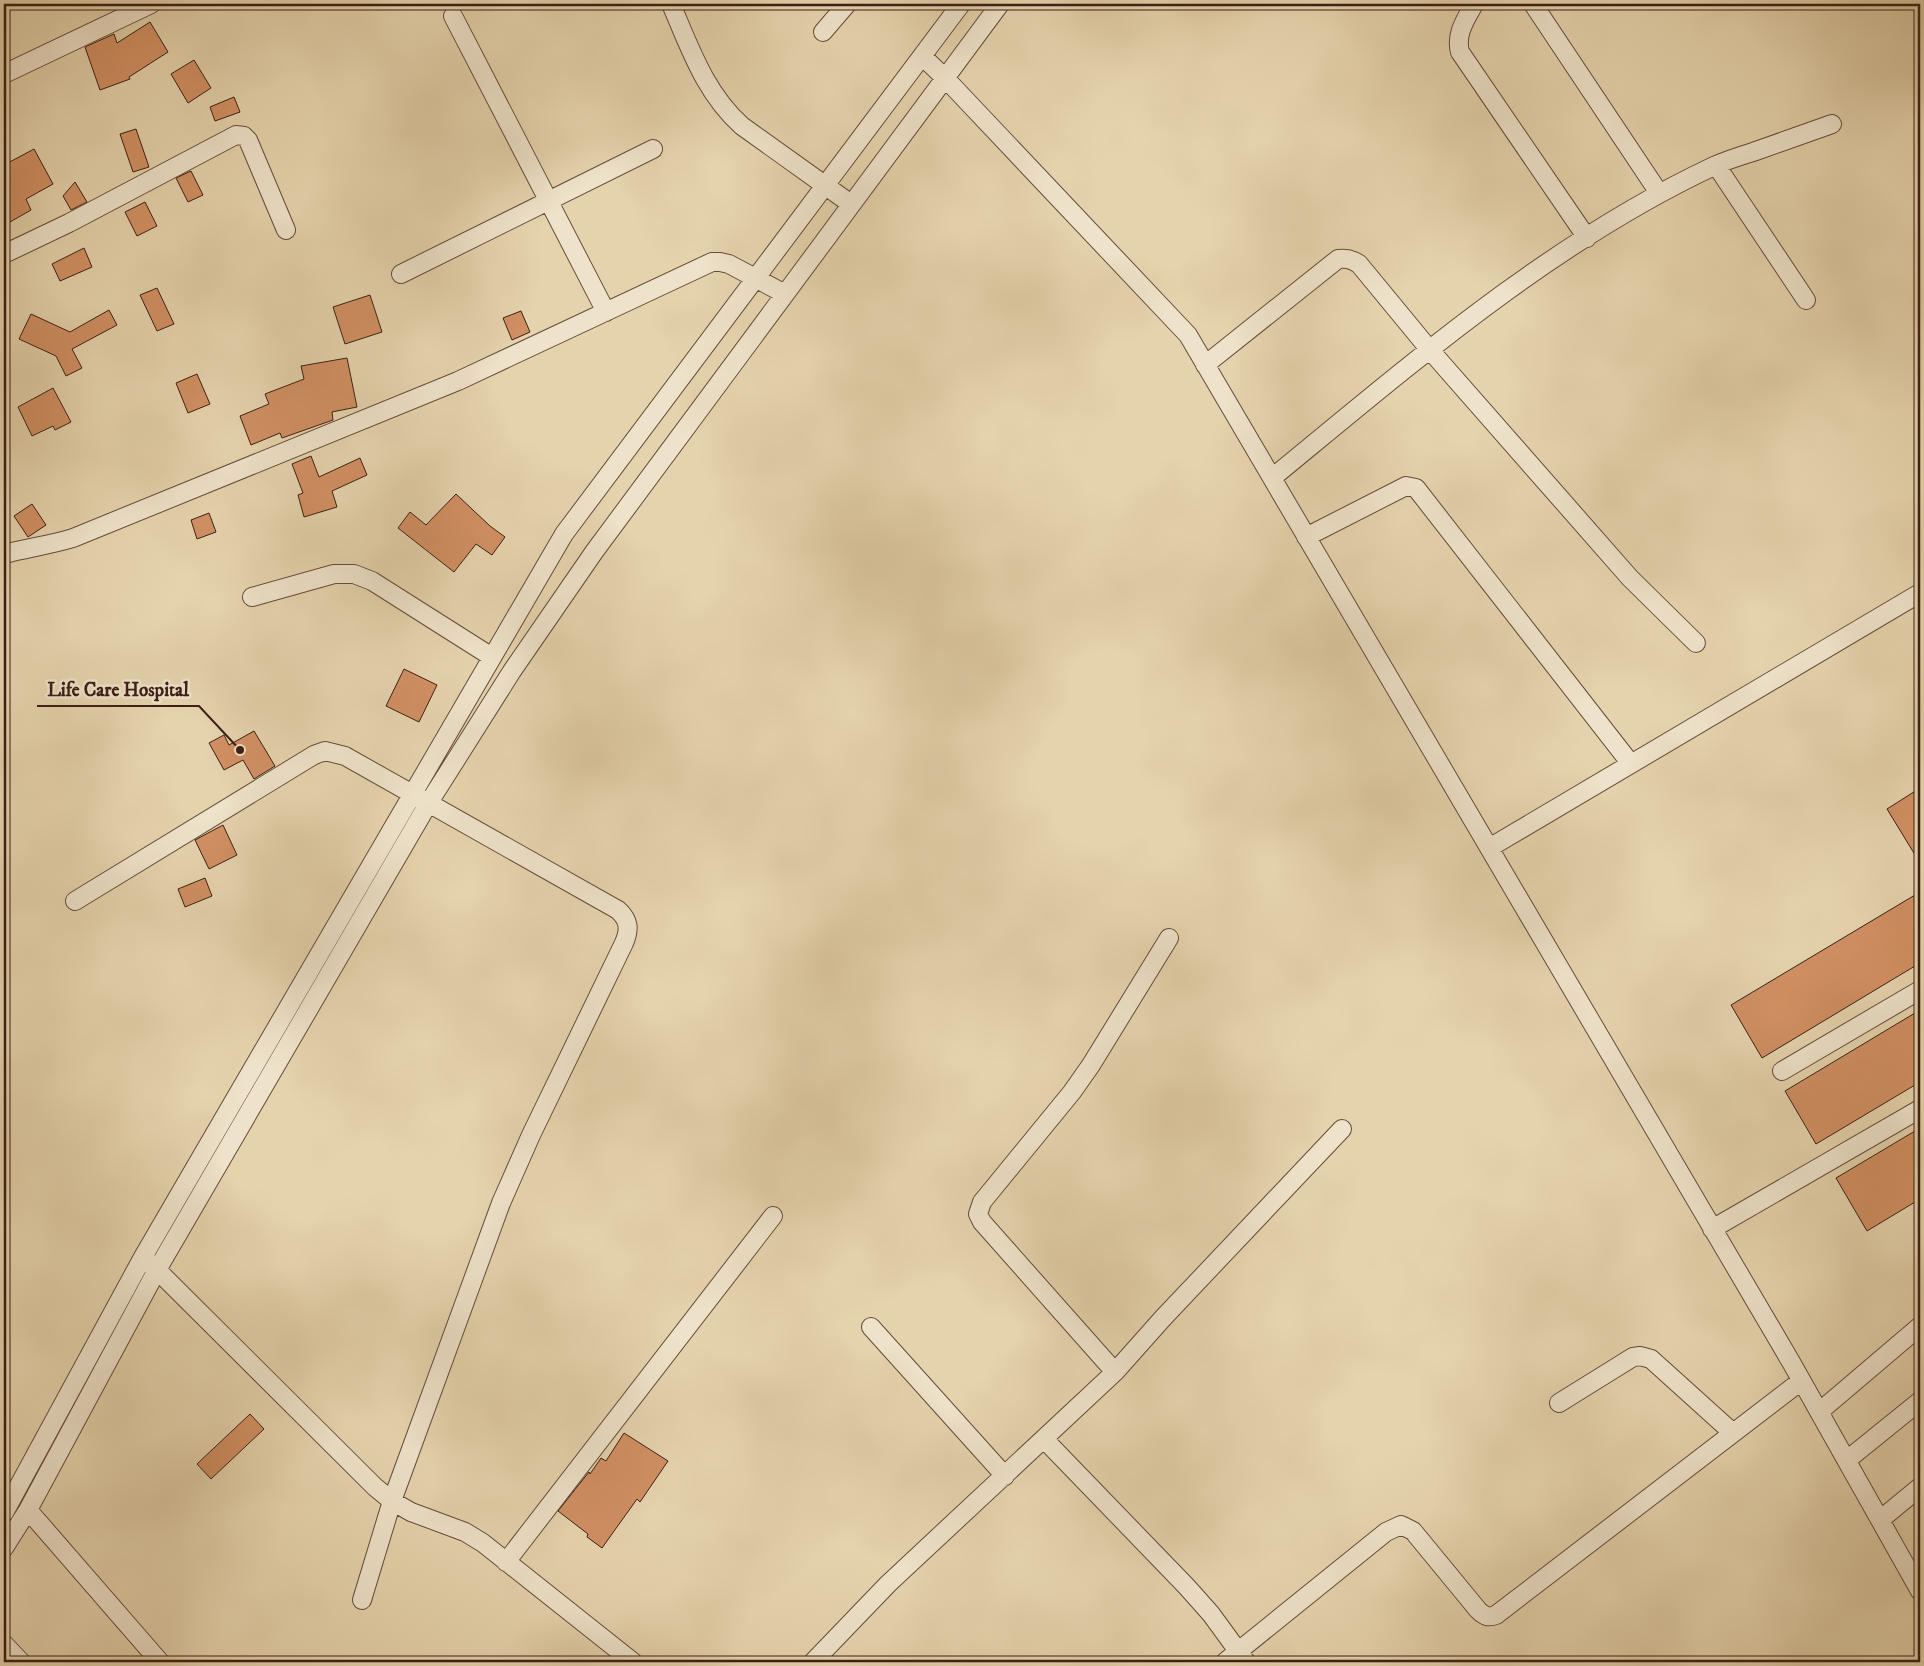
<svg xmlns="http://www.w3.org/2000/svg" width="1924" height="1666" viewBox="0 0 1924 1666" font-family="'IM FELL DW Pica',serif">
<rect width="100%" height="100%" fill="#e5d3ad"/>
<filter id="stains"><feTurbulence type="fractalNoise" baseFrequency=".004" numOctaves="4"/><feColorMatrix values="0 0 0 0 .2 0 0 0 0 .09 0 0 0 0 .02 0 0 0 .5 -.17"/></filter>
<radialGradient id="worn" r=".72"><stop offset=".6" stop-color="#630" stop-opacity="0"/><stop offset="1" stop-color="#630" stop-opacity=".3"/></radialGradient>
<path fill="#d19063" stroke="#3b1f14" d="M 150,22 L 168,52 L 129,77 L 130,79 L 100,90 L 85,47 L 114,34 L 117,43 Z
M 194,60 L 211,88 L 188,103 L 171,74 Z
M 234,97 L 240,112 L 215,121 L 210,107 Z
M 136,129 L 149,167 L 133,172 L 120,134 Z
M 34,149 L 53,184 L 26,199 L 31,210 L 10,222 L 4,210 L 4,165 Z
M 191,171 L 203,195 L 188,202 L 176,178 Z
M 75,182 L 87,202 L 71,210 L 63,196 Z
M 145,202 L 157,226 L 137,236 L 125,212 Z
M 84,248 L 92,267 L 60,281 L 52,264 Z
M 157,288 L 174,324 L 157,331 L 140,295 Z
M 370,295 L 382,332 L 345,344 L 333,307 Z
M 109,310 L 117,325 L 72,349 L 82,368 L 66,376 L 56,356 L 19,339 L 31,314 L 70,332 Z
M 521,311 L 530,332 L 512,340 L 503,318 Z
M 347,358 L 357,407 L 332,412 L 333,420 L 282,438 L 280,433 L 251,445 L 240,416 L 269,404 L 265,394 L 304,379 L 301,366 Z
M 197,374 L 210,404 L 188,413 L 176,383 Z
M 53,388 L 71,422 L 55,430 L 53,426 L 32,436 L 18,407 Z
M 311,456 L 319,477 L 360,458 L 367,475 L 332,491 L 337,507 L 304,517 L 298,495 L 303,493 L 292,464 Z
M 456,494 L 490,526 L 505,537 L 492,555 L 476,544 L 454,572 L 398,528 L 410,512 L 426,525 Z
M 32,504 L 46,525 L 28,537 L 14,516 Z
M 209,513 L 216,532 L 197,539 L 191,520 Z
M 404,669 L 437,685 L 419,722 L 386,706 Z
M 254,731 L 275,766 L 254,779 L 243,760 L 224,770 L 209,743 L 224,735 L 229,745 Z
M 1920,788 L 1920,863 L 1887,809 Z
M 223,825 L 237,855 L 209,869 L 195,840 Z
M 205,878 L 212,896 L 185,907 L 178,889 Z
M 1920,892 L 1920,963 L 1762,1058 L 1731,1005 Z
M 1920,1010 L 1920,1082 L 1816,1144 L 1785,1091 Z
M 1920,1128 L 1920,1199 L 1867,1231 L 1836,1178 Z
M 250,1414 L 264,1429 L 211,1479 L 197,1464 Z
M 624,1433 L 668,1461 L 640,1502 L 637,1499 L 602,1548 L 587,1537 L 588,1534 L 558,1511 L 589,1472 L 590,1474 L 601,1458 L 606,1461 Z"/>
<g fill="none" stroke-linecap="round" stroke-linejoin="round">
<g stroke="#664c3a" stroke-width="20">
<path id="minor" d="M 671,4 C 690,48 705,93 742,126 L 851,204
M 1474,4 C 1466,19 1455,34 1460,52 L 1587,238
M 1533,4 L 1659,193
M 453,16 L 606,312
M 823,32 L 847,4
M 922,56 L 945,78 L 1188,335 L 1791,1362 L 1920,1591
M 4,74 L 151,4
M 1716,165 L 1806,300
M 4,254 L 69,223 L 236,135 L 244,136 L 248,140 L 286,230
M 401,274 L 653,149
M 1205,365 L 1338,259 C 1346,258 1351,259 1359,264 L 1429,349 L 1630,578 L 1696,643
M 1272,478 C 1411,364 1550,243 1714,166 C 1727,160 1740,156 1753,152 C 1779,143 1806,133 1832,124
M 1306,537 L 1406,486 L 1416,488 L 1631,764
M 4,554 C 27,548 50,545 73,538 L 458,381 L 712,262 L 720,262 L 729,264 L 785,294
M 252,597 L 334,574 L 354,574 L 372,581 L 492,657
M 1489,848 L 1920,593
M 75,901 L 314,755 L 325,751 L 345,756 L 618,910 C 629,920 630,929 624,943 L 531,1135 L 501,1203 L 392,1501 L 362,1600
M 1782,1071 L 1920,990
M 1712,1229 L 1920,1109
M 149,1262 L 375,1487 L 392,1501 L 411,1512 L 465,1532 L 483,1543 L 633,1662
M 871,1327 L 1005,1476
M 1115,1372 L 982,1222 L 978,1214 L 982,1202 L 1072,1092 L 1091,1065 L 1169,938
M 1559,1403 L 1633,1357 L 1640,1356 L 1651,1359 L 1733,1433
M 1819,1412 L 1920,1326
M 1044,1439 L 1187,1587 L 1211,1614 L 1246,1662
M 1847,1460 L 1920,1401
M 28,1510 L 160,1662
M 4,1513 L 143,1257 L 564,534 L 961,4
M 1880,1520 L 1920,1487
M 4,1548 L 28,1510 L 157,1270 L 428,804 L 512,671 L 594,552 L 1000,4
M 506,1562 L 773,1216
M 4,1644 L 21,1662
M 813,1662 L 888,1584 L 1115,1372 L 1163,1318 L 1342,1129
M 1225,1662 L 1386,1532 L 1401,1525 L 1413,1531 L 1478,1610 C 1484,1616 1488,1618 1496,1615 L 1801,1381"/>
</g>
<use href="#minor" stroke="#eee2ca" stroke-width="18"/>
</g>
<path fill="none" stroke="#3b1f14" stroke-width="2" d="M240 750L199 706H37"/>
<circle fill="#3b1f14" stroke="#eee2ca" stroke-width="2" cx="240" cy="750" r="5"/>
<g font-size="19" text-anchor="middle" font-weight="bold" fill="#3b1f14" stroke="#eee2ca" stroke-width="5" stroke-linejoin="round" paint-order="stroke">
<text x="118" y="696">Life Care Hospital</text>
</g>
<rect width="1924" height="1666" fill="none" stroke="#e5d3ad" stroke-width="20"/>
<rect x="5" y="5" width="1914" height="1656" fill="none" stroke="#3b1f14" stroke-width="2.5"/>
<rect x="10" y="10" width="1904" height="1646" fill="none" stroke="#3b1f14"/>
<rect width="100%" height="100%" filter="url(#stains)"/>
<rect width="100%" height="100%" fill="url(#worn)"/>
</svg>
